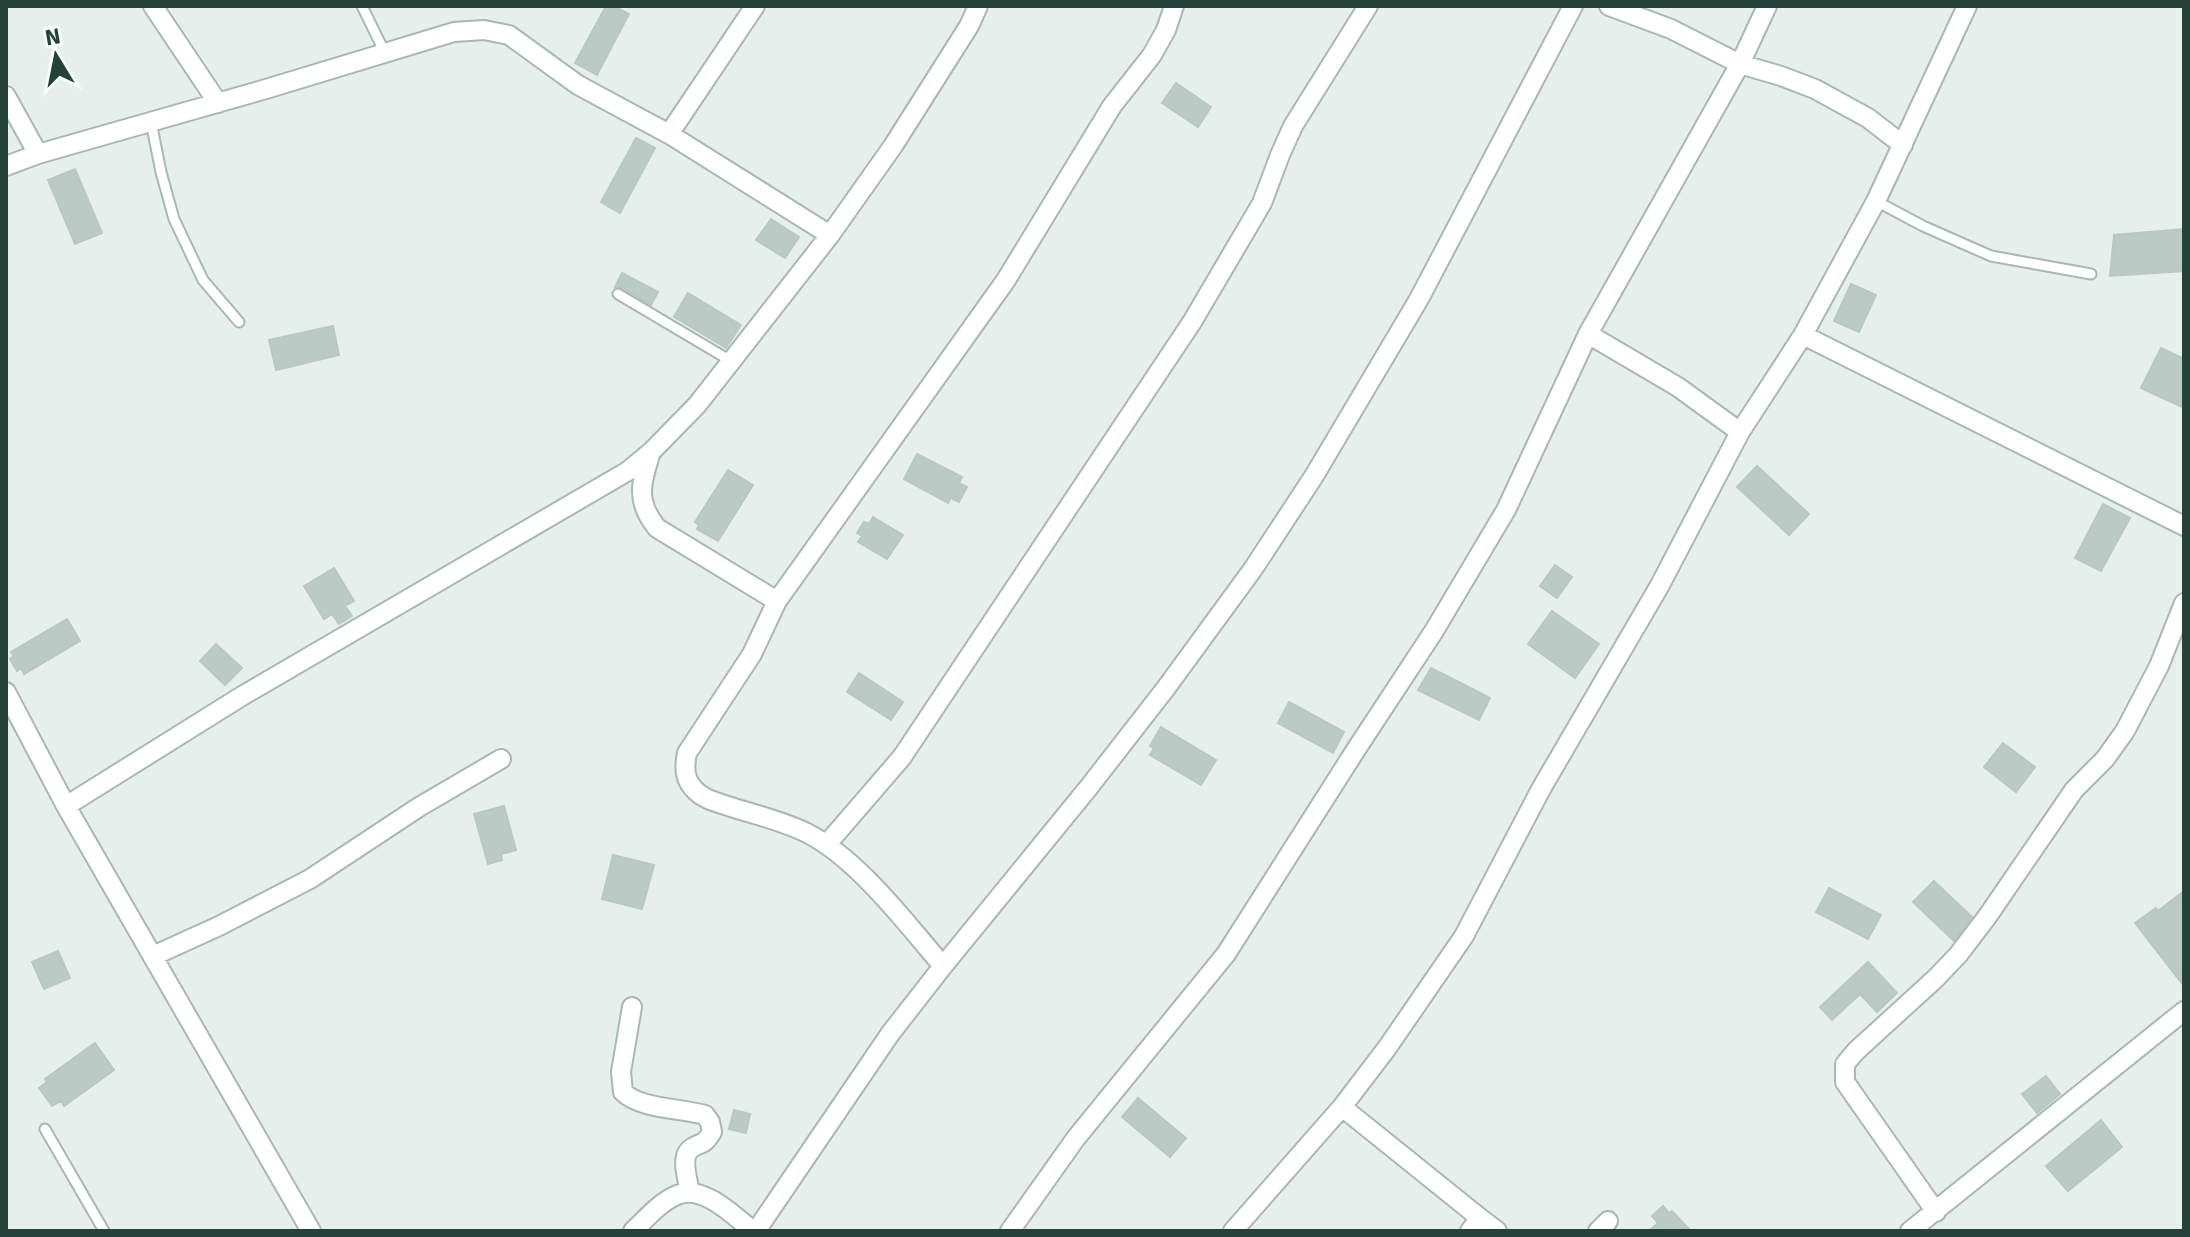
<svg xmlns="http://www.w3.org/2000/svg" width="2190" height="1237" viewBox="0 0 2190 1237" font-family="Signika,sans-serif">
<rect width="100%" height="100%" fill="#e6efeb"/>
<path fill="#bbcac4" stroke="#b8c9c2" stroke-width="2" d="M 606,6 L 613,6 L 629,14 L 597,75 L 575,63 Z
M 1176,83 L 1211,107 L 1198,127 L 1162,103 Z
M 636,138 L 655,148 L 620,213 L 601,202 Z
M 75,169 L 102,233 L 75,244 L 48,180 Z
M 771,219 L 799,237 L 785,258 L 756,240 Z
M 2184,229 L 2184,271 L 2110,276 L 2114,235 Z
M 622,273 L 658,292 L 651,305 L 622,288 L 615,287 Z
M 1851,284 L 1876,295 L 1859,332 L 1834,321 Z
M 688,293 L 741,325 L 726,348 L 674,317 Z
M 333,326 L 339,355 L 276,370 L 269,340 Z
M 2161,348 L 2184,359 L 2184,408 L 2141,388 Z
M 917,454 L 962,477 L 959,483 L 967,487 L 959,502 L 951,498 L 948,503 L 904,479 Z
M 1757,466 L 1809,514 L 1789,535 L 1737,487 Z
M 728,470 L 753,485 L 718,541 L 697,529 L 699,525 L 695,522 Z
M 2103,504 L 2130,518 L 2101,571 L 2075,558 Z
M 873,517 L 903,535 L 887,559 L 858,542 L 862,536 L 857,533 L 864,522 L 869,524 Z
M 1555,565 L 1572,577 L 1557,598 L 1540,586 Z
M 334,568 L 354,601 L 345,606 L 352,616 L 339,624 L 332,614 L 324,619 L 304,586 Z
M 1552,611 L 1599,644 L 1575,678 L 1528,644 Z
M 67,619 L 80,641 L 24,674 L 21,668 L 17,671 L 10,659 L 14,656 L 11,652 Z
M 216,644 L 242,668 L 225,685 L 200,661 Z
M 1431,668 L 1490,698 L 1479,720 L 1418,690 Z
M 859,673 L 903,702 L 891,720 L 847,692 Z
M 1289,702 L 1344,732 L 1333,753 L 1278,723 Z
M 1161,727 L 1216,760 L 1201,785 L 1150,755 L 1154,748 L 1150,746 Z
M 2003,743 L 2035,767 L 2016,792 L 1984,767 Z
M 504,806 L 516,850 L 501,854 L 502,860 L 488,864 L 474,814 Z
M 613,855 L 654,865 L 642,909 L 602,899 Z
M 1934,881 L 1972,917 L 1954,941 L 1913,902 Z
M 1829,888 L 1881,915 L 1868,939 L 1816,912 Z
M 2184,891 L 2184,986 L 2135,923 L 2156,908 L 2158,911 Z
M 58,951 L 70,978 L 44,989 L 32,962 Z
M 1868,962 L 1897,993 L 1877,1012 L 1860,994 L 1832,1020 L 1820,1007 Z
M 95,1043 L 114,1070 L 64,1106 L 61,1101 L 52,1106 L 39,1088 L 47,1082 L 45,1079 Z
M 2046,1076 L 2060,1094 L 2037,1113 L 2022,1094 Z
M 1138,1098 L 1186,1138 L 1170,1157 L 1122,1117 Z
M 734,1110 L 750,1114 L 746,1133 L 729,1129 Z
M 2101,1120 L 2122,1147 L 2068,1191 L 2046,1166 Z
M 1663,1206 L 1669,1213 L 1672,1211 L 1691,1231 L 1649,1231 L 1658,1223 L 1652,1216 Z"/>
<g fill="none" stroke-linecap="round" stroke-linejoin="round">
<g stroke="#a8b8b2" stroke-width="13">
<path id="service" d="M 362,6 L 385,53
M 151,122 L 161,172 L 174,219 L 203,280 L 239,322
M 1876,201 L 1923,226 L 1991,256 L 2091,274
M 618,294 L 731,361
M 45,1129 L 104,1231"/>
</g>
<g stroke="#a8b8b2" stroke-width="22">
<path id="minor" d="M 153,6 L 218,103
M 1609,6 L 1671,29 L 1740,64 L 1781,76 L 1815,89 L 1868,118 L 1903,145
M 6,96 L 38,154 L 266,89 L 454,32 L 484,30 L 509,35 L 578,85 L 669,134 L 830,235 L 893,146 L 969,26 L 978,6
M 669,134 L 755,6
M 6,166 L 38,154
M 1588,334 L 1678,387 L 1740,432
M 1803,335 L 2184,526
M 651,452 C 641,483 635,501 657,528 L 777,601 L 1006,280 L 1112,106 L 1152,55 L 1166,30 L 1174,6
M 777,601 L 752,654 L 687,753 C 684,768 684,781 697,792 C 705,800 720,803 731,807 C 756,815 783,821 807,833 C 858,859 905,922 943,966
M 6,692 L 66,806 L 311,1231
M 66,806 L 242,696 L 628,471 L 651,452 L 697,405 L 830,235
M 827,844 L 902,757 L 1192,322 L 1262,203 L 1280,155 L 1293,126 L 1368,6
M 153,956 L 219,926 L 310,879 L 419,807 L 501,759
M 632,1007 L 621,1072 L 623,1092 C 640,1109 681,1108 705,1115 L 710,1122 L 712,1132 C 702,1147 705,1140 692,1148 C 679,1156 688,1180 690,1192
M 1342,1107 L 1480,1218 L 1470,1231
M 1936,1212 L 1845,1082 L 1845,1064 L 1856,1051 L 1935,979 L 1958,955 L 1987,917 L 2074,790 L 2105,759 L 2125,731 L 2159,666 L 2184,603
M 1480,1218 L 1497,1231
M 633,1231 C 646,1219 660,1202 677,1195 C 703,1184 734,1216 753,1231
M 756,1231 L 890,1034 L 943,966 L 1089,787 L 1166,688 L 1253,569 L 1314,476 L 1419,299 L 1573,6
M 1010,1231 L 1076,1138 L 1226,954 L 1357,748 L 1434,631 L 1506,510 L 1588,334 L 1740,64 L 1767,6
M 1233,1231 L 1342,1107 L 1387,1048 L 1464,936 L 1541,789 L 1660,585 L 1740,432 L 1803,335 L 1876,201 L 1967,6
M 1598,1231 L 1608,1221
M 1910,1231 L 2184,1011"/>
</g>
<use href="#service" stroke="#fff" stroke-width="9"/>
<use href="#minor" stroke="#fff" stroke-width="18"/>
</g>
<rect width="2190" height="1237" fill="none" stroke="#24423a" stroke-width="16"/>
<g transform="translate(56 56) rotate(350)" stroke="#f7fbf9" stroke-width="6" paint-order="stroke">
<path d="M0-6L14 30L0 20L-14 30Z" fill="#24423a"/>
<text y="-12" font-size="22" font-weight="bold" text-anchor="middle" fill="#24423a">N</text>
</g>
</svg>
